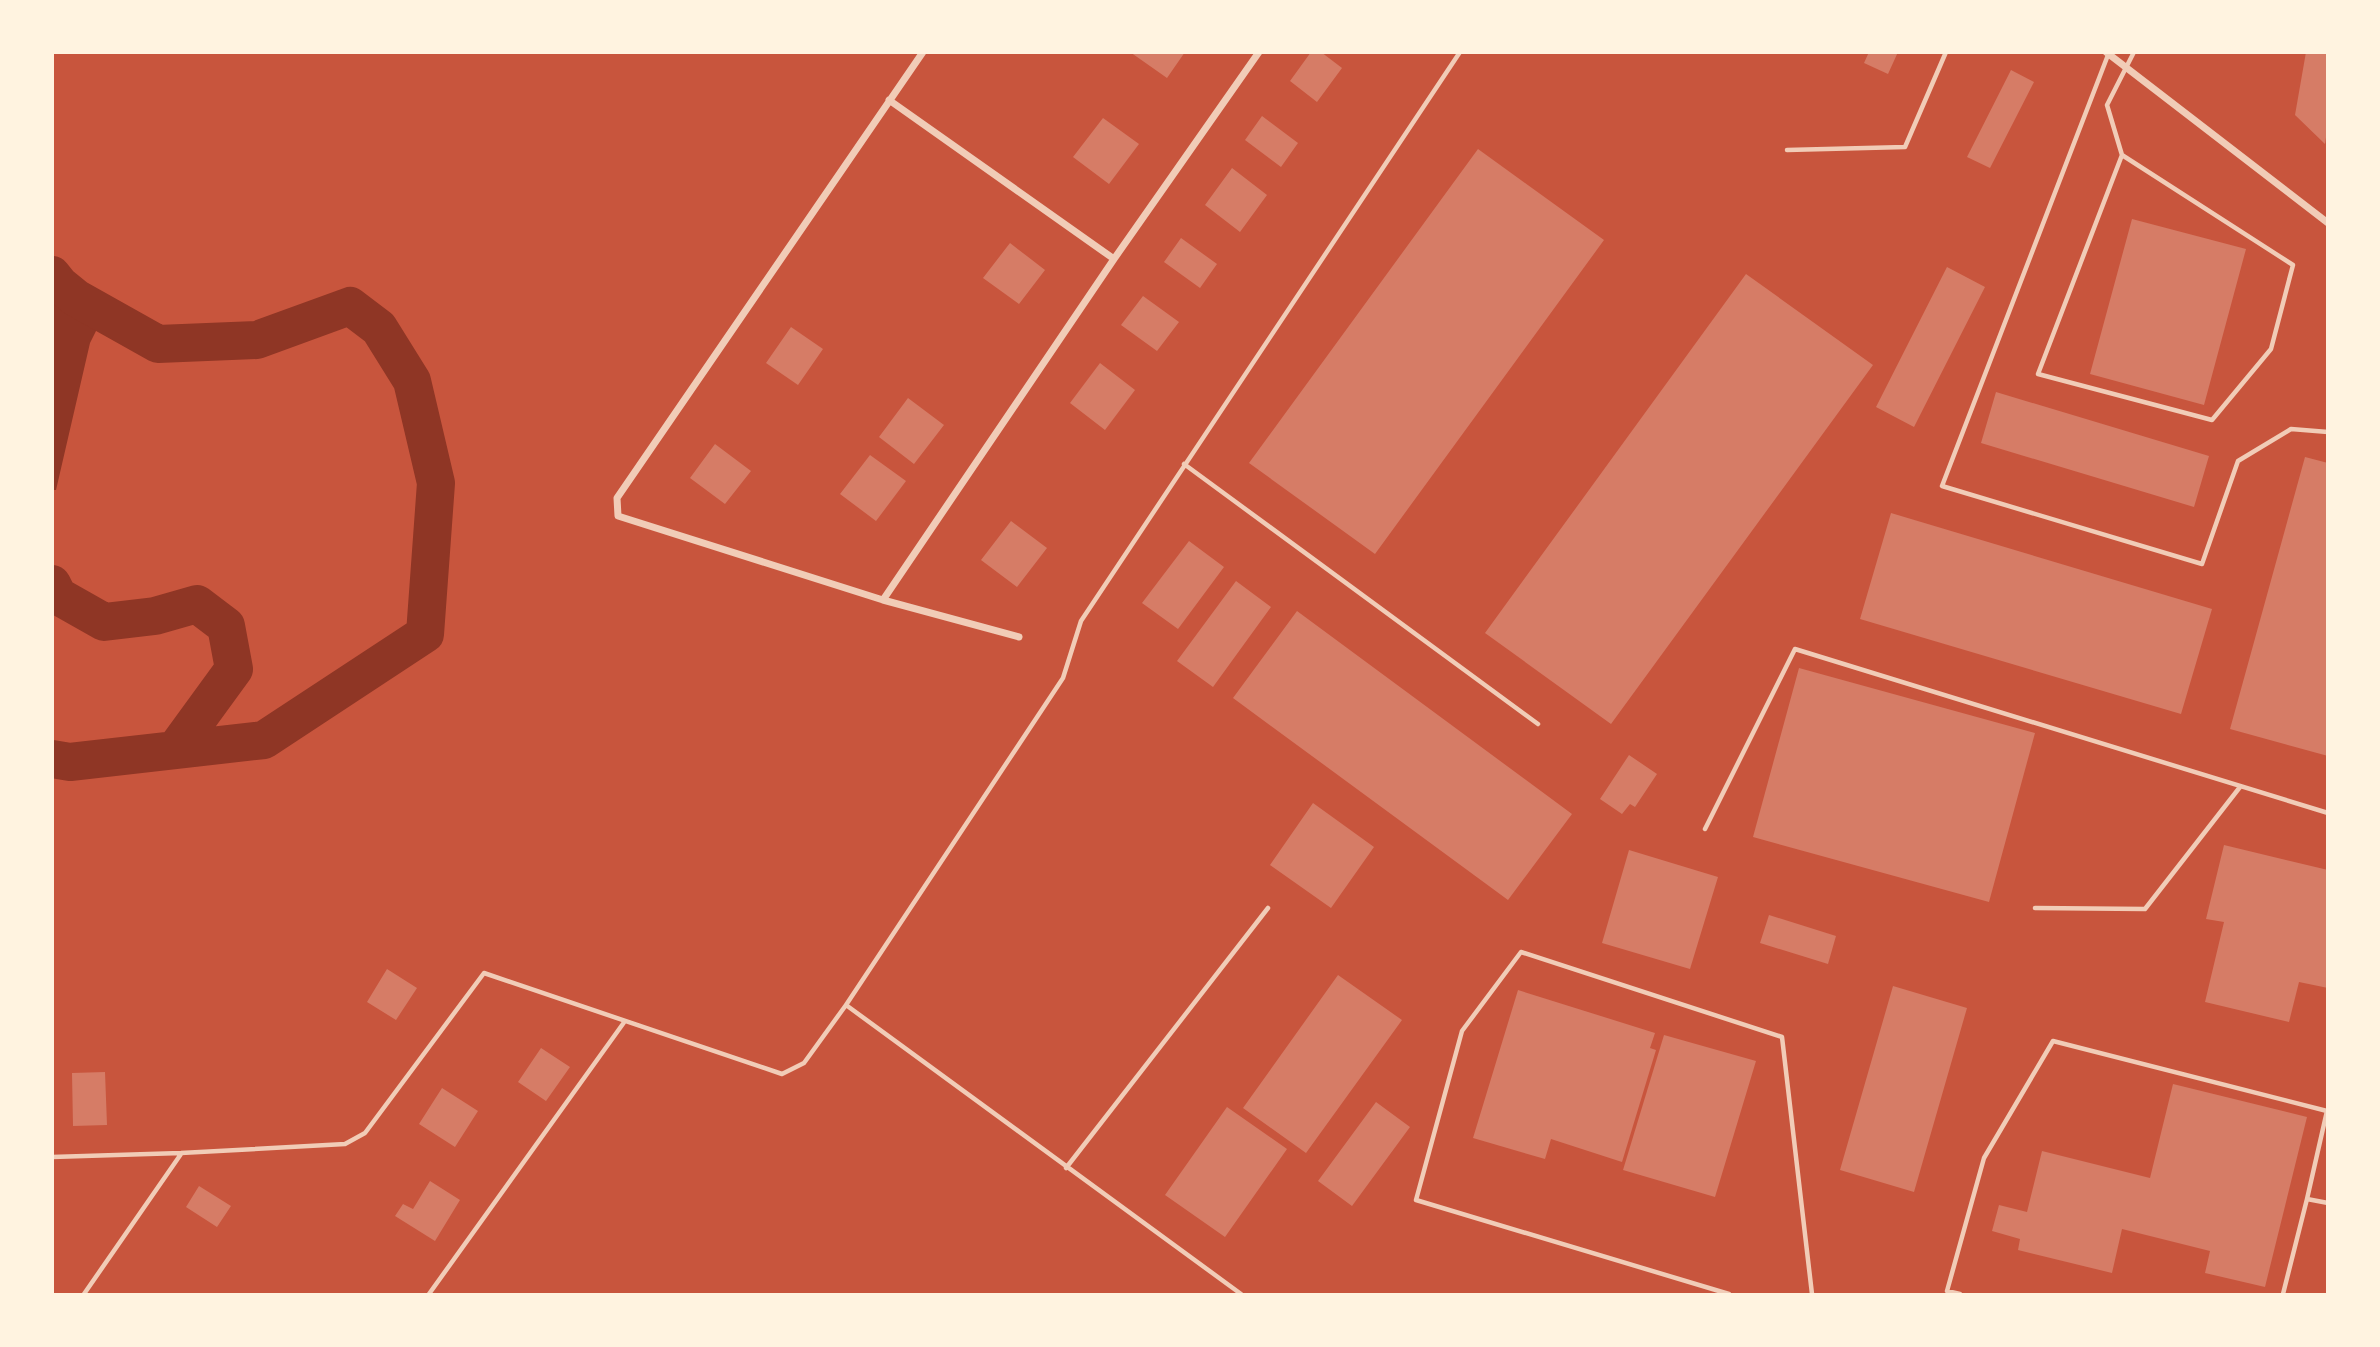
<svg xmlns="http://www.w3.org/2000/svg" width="2380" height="1347" viewBox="0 0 2380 1347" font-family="Arial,sans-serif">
<rect width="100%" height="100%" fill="#c8553d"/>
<path fill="#8f3625" d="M 52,256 L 65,276 L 109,305 L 90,343 L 56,490 L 52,490 Z"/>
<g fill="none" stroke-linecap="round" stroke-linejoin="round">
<path stroke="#8f3625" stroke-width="38" d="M 52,275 L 60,285 L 76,298 L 158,344 L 257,340 L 350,306 L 379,328 L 412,381 L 436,483 L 425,634 L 264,740 L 70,762 L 52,759
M 52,584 L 58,596 L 104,622 L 155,616 L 197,604 L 226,626 L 234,669 L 175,750"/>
</g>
<path fill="#d67c66" d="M 1130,52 L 1185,52 L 1167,78 Z
M 1311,52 L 1321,52 L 1342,68 L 1317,102 L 1290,81 Z
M 1869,52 L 1898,52 L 1888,74 L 1864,63 Z
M 2306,52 L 2328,52 L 2328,124 L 2325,144 L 2295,115 Z
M 2011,70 L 2034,82 L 1990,168 L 1967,157 Z
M 1262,116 L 1298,143 L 1281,167 L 1245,140 Z
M 1103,118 L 1139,144 L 1109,184 L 1073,157 Z
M 1478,149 L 1604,240 L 1375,554 L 1249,463 Z
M 1232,168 L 1267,195 L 1240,232 L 1205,205 Z
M 2132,219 L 2246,249 L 2204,405 L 2090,374 Z
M 1181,238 L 1217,264 L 1200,288 L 1164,262 Z
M 1010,243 L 1045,270 L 1019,304 L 983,278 Z
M 1947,267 L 1985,287 L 1914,427 L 1876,407 Z
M 1746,274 L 1873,365 L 1611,724 L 1485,633 Z
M 1143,296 L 1179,322 L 1157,351 L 1121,325 Z
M 791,327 L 823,349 L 798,385 L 766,363 Z
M 1100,363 L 1135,390 L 1105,430 L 1070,403 Z
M 1996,392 L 2209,456 L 2194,507 L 1981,443 Z
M 908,398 L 944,425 L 914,464 L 879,437 Z
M 715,444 L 751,471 L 725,504 L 690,478 Z
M 870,455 L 906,481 L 876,521 L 840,494 Z
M 2305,457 L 2328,463 L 2328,756 L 2230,729 Z
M 1891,513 L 2212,609 L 2181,714 L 1860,619 Z
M 1011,521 L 1047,548 L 1017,587 L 981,560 Z
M 1189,541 L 1224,567 L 1178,629 L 1142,603 Z
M 1236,581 L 1271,607 L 1213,687 L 1177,661 Z
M 1297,611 L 1572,814 L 1508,900 L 1233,698 Z
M 1799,668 L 2035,733 L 1989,902 L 1753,837 Z
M 1629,755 L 1657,774 L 1635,807 L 1630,804 L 1622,814 L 1600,799 Z
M 1313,803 L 1374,847 L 1331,908 L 1270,865 Z
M 2224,845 L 2328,870 L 2328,988 L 2299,982 L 2289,1022 L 2205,1002 L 2224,922 L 2206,919 Z
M 1629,850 L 1718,877 L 1690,969 L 1602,943 Z
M 1769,915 L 1836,936 L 1828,964 L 1760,943 Z
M 387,969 L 417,988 L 396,1020 L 367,1002 Z
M 1338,975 L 1402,1020 L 1306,1153 L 1243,1108 Z
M 1893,986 L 1967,1008 L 1914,1192 L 1840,1170 Z
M 1518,990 L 1655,1033 L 1650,1048 L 1656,1050 L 1622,1162 L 1551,1139 L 1545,1159 L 1473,1138 Z
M 1664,1035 L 1756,1061 L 1715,1197 L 1623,1170 Z
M 541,1048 L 570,1067 L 546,1101 L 518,1082 Z
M 105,1072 L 107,1125 L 73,1126 L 72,1073 Z
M 2173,1084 L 2307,1117 L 2265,1287 L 2205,1273 L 2210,1251 L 2122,1229 L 2112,1273 L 2018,1250 L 2020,1239 L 1992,1231 L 1999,1205 L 2027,1212 L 2042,1151 L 2150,1178 Z
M 442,1088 L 478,1111 L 455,1147 L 419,1124 Z
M 1376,1102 L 1410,1127 L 1352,1206 L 1318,1181 Z
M 1227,1107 L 1287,1149 L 1225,1237 L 1165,1195 Z
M 430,1181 L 460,1200 L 435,1241 L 395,1216 L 403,1204 L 413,1209 Z
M 199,1186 L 231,1206 L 217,1227 L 186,1207 Z"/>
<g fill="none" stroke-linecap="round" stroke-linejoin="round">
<path stroke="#f1ccb7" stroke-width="4.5" d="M 2108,55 L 1942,486 L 2202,564 L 2238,461 L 2291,429 L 2328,432
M 1787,150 L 1905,147 L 1946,52
M 2122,155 L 2293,265 L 2271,349 L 2212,420 L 2038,374 L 2122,155 L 2107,105 L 2134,52
M 1184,464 L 1538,724
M 1705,829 L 1795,649 L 2328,813
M 2035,908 L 2145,909 L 2240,787
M 52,1157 L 181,1153 L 345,1144 L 365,1133 L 484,973 L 782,1074 L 804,1063 L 846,1005
M 1066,1168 L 1268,908
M 84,1294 L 181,1154
M 429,1294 L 625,1021
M 1241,1294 L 846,1005 L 1063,678 L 1081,621 L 1460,52
M 1729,1294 L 1416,1200 L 1462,1031 L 1521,952 L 1782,1037 L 1812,1294
M 1960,1294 L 1947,1291 L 1984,1158 L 2053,1041 L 2327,1111 L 2307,1199
M 2283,1294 L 2307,1199 L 2328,1203"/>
<path stroke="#f1ccb7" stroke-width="7" d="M 923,52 L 617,498 L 618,516 L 883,600 L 1019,637
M 2106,52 L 2328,223
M 889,100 L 1114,259
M 883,600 L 1114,259 L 1259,52"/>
</g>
<rect width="2380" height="1347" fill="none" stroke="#fff3e0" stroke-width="108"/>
</svg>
